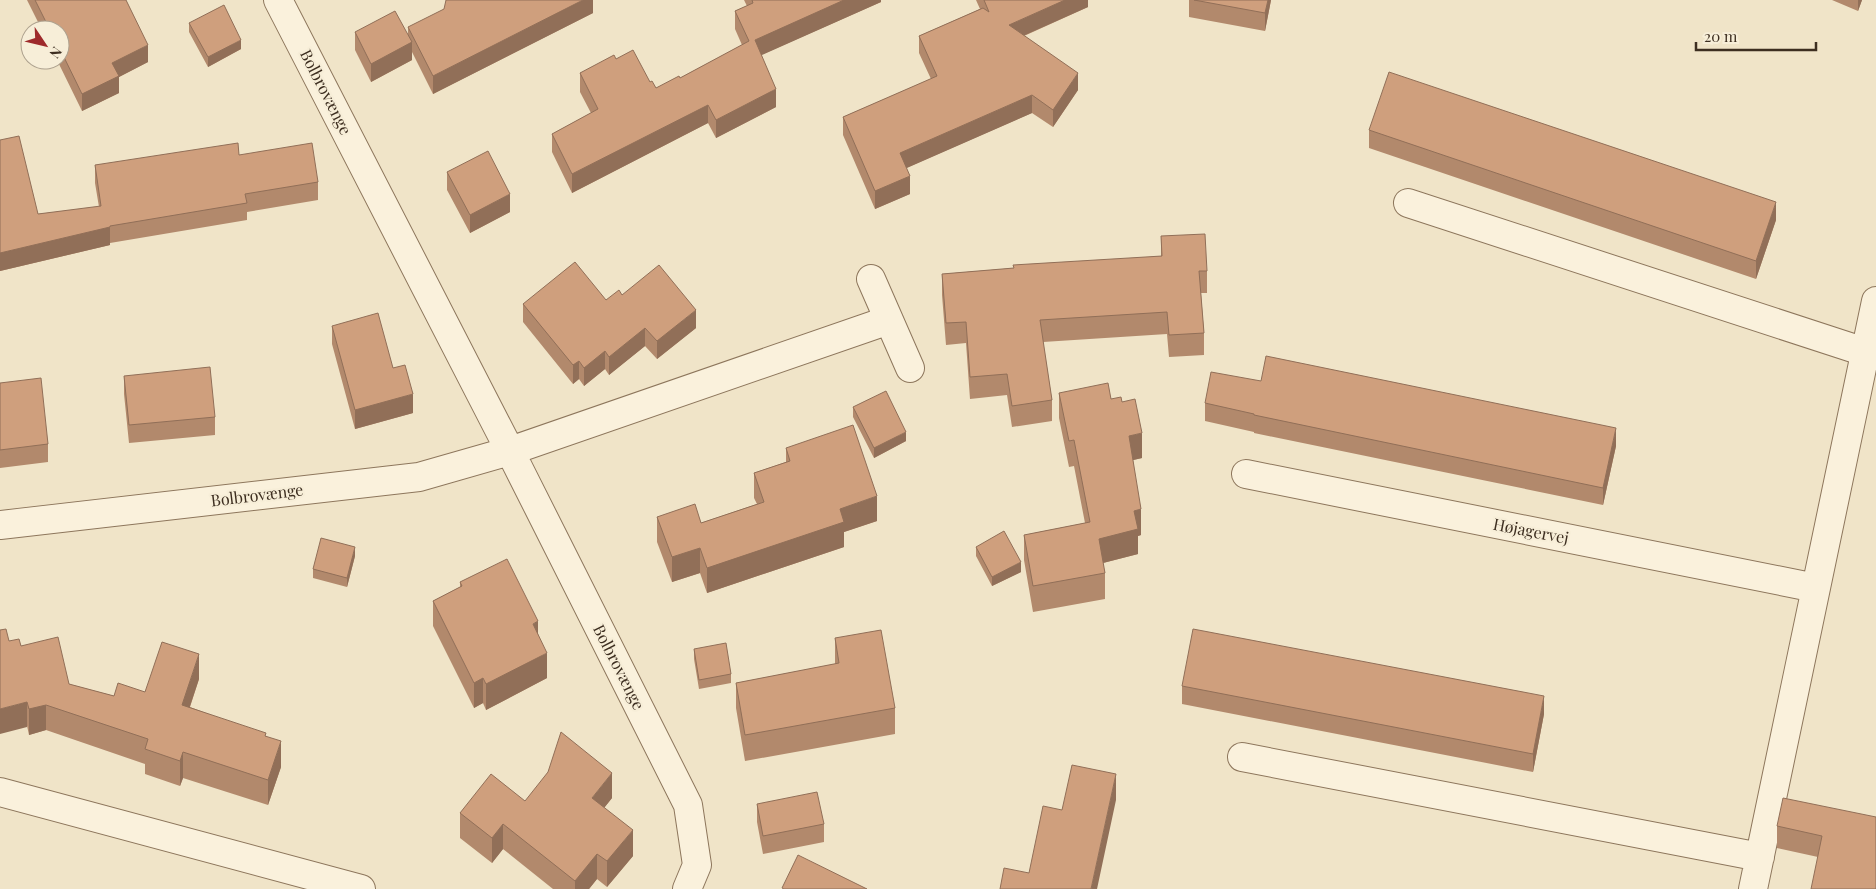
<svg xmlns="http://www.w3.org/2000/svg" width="1876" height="889" viewBox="0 0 1876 889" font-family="'Playfair Display',serif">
<rect width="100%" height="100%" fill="#f0e4c8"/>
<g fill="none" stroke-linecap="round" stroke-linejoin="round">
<g stroke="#8d765c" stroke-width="30">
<path id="street" d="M 278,0 L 510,451 L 688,805 L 697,865 L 687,889
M 1408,203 L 1865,352
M 871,279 L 910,368
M 1246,474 L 1816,588
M 0,525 L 419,477 L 510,451 L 889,320
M 1242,757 L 1760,857
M 0,792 L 361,889
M 1753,889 L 1876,301"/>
</g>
<use href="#street" stroke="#faf1dc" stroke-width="28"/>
</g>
<path fill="#b2896c" d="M 27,0 L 126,0 L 148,62 L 119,77 L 119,93 L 82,111 L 57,60 L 60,60 L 60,30 L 42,30 Z
M 593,0 L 593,13 L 433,94 L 412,52 L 412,60 L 371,82 L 355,50 L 355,32 L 408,36 L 408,27 Z
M 744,0 L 881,0 L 881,2 L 761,55 L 776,107 L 716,138 L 708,123 L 572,193 L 552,152 L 552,134 L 591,113 L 580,92 L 580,73 L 616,59 L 650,82 L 656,88 L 680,78 L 742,45 L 735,29 L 735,11 L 747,6 Z
M 976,0 L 1088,0 L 1088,7 L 1024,36 L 1078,90 L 1053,127 L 1032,113 L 906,168 L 910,194 L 875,209 L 843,135 L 843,117 L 931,79 L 919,53 L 919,36 L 980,9 Z
M 1189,0 L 1271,0 L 1265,31 L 1189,17 Z
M 1832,0 L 1862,0 L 1858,11 Z
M 189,23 L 241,49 L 208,67 L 189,32 Z
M 1369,130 L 1776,220 L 1756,279 L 1369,148 Z
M 0,140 L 38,214 L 99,207 L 95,183 L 95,165 L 239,155 L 318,182 L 318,200 L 247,212 L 247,220 L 110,243 L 110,245 L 0,271 Z
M 447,172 L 510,212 L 470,233 L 447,190 Z
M 1161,236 L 1207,271 L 1207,293 L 1201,293 L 1204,333 L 1204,355 L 1169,357 L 1167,334 L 1043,342 L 1052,400 L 1052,421 L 1012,427 L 1007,395 L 970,399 L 966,343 L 946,345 L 942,295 L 942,274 L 1161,256 Z
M 622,295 L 696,328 L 657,359 L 645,346 L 609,375 L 605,369 L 584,386 L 579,379 L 573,384 L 523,322 L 523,304 L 606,300 Z
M 332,326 L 393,368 L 413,413 L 355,429 L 332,344 Z
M 124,376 L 215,417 L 215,435 L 129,443 L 124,394 Z
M 0,383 L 48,444 L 48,462 L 0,468 Z
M 1059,393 L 1111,399 L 1122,402 L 1142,458 L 1133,460 L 1141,535 L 1138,536 L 1138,554 L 1103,563 L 1105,573 L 1105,599 L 1033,612 L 1024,560 L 1024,535 L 1085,523 L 1074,466 L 1069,467 L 1059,418 Z
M 1205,403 L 1616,446 L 1603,505 L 1254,433 L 1254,432 L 1205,421 Z
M 853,407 L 906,441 L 874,458 L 853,417 Z
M 786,448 L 877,521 L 844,532 L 844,547 L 707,593 L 700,573 L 672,582 L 657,542 L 657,517 L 701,523 L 757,504 L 754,498 L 754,473 L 786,462 Z
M 976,547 L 1021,572 L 992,586 L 976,556 Z
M 355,556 L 347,587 L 313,578 L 313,569 Z
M 460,582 L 538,634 L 547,678 L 486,710 L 483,703 L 474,708 L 433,626 L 433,601 L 460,587 Z
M 835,638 L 895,708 L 895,734 L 745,761 L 736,708 L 736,683 L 835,664 Z
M 9,641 L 21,646 L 69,684 L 114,696 L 145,692 L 199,679 L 190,707 L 266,736 L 281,767 L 268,805 L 183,778 L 180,786 L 145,774 L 145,764 L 46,730 L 29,735 Z
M 694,649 L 731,674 L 731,683 L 699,689 L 694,659 Z
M 1182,686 L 1544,714 L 1533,772 L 1182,704 Z
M 612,798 L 604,808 L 633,856 L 607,887 L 597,879 L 589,889 L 553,889 L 503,849 L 492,863 L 460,838 L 460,813 L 525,801 Z
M 757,804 L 824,824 L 824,842 L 763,854 L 757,822 Z
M 1876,817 L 1818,857 L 1777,848 L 1777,826 Z"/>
<path fill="#916f58" d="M 583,0 L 593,0 L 593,13 L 433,94 L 433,76 Z
M 844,0 L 881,0 L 881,2 L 755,58 L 755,40 Z
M 1065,0 L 1088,0 L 1088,7 L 1009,42 L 1009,25 Z
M 1268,0 L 1271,0 L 1265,31 L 1265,13 Z
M 1858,0 L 1862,0 L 1858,11 Z
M 241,40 L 241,49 L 208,67 L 208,57 Z
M 412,42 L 412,60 L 371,82 L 371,64 Z
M 148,45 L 148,62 L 119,77 L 119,93 L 82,111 L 82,94 L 112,63 Z
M 1078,73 L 1078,90 L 1053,127 L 1053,110 Z
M 776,89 L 776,107 L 716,138 L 716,120 Z
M 1032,95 L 1032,113 L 900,171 L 900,153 Z
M 708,105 L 708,123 L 572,193 L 572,174 Z
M 910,176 L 910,194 L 875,209 L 875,191 Z
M 510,194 L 510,212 L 470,233 L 470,215 Z
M 1776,202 L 1776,220 L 1756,279 L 1756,261 Z
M 110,227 L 110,245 L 0,271 L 0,253 Z
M 696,310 L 696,328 L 657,359 L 657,341 Z
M 645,328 L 645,346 L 609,375 L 609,357 Z
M 605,351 L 605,369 L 584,386 L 584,368 Z
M 579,361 L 579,379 L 573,384 L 573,365 Z
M 413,394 L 413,413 L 355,429 L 355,410 Z
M 1616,428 L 1616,446 L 1603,505 L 1603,488 Z
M 906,432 L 906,441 L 874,458 L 874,448 Z
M 1142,433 L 1142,458 L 1129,461 L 1129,436 Z
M 877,496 L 877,521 L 844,532 L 844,547 L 707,593 L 707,568 L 840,509 Z
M 1141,509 L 1141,535 L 1138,536 L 1138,554 L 1099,564 L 1099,539 L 1134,511 Z
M 355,547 L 355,556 L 347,587 L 347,578 Z
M 700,548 L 700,573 L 672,582 L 672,557 Z
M 1021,562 L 1021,572 L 992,586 L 992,577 Z
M 538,621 L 538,646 L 533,624 Z
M 547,653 L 547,678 L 486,710 L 486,684 Z
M 199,654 L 199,679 L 182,730 L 182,705 Z
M 483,678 L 483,703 L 474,708 L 474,683 Z
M 1544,696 L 1544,714 L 1533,772 L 1533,754 Z
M 27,702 L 27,727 L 0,734 L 0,709 Z
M 46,705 L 46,730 L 29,735 L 29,709 Z
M 281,741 L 281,767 L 268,805 L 268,780 Z
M 183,752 L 183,778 L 180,786 L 180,761 Z
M 612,773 L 612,798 L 592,823 L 592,798 Z
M 1116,774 L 1116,800 L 1097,889 L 1091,889 Z
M 503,824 L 503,849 L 492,863 L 492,838 Z
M 633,830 L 633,856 L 607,887 L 607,861 Z
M 597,854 L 597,879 L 589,889 L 575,889 L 575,881 Z"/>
<path fill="#cf9f7d" stroke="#916f58" d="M 35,0 L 126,0 L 148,45 L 112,63 L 119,76 L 82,94 L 60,49 L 60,30 L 50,30 Z
M 446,0 L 583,0 L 433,76 L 408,27 L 444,9 Z
M 752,0 L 844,0 L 755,40 L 776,89 L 716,120 L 708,105 L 572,174 L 552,134 L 598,109 L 580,73 L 614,55 L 616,59 L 633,50 L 650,82 L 652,81 L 656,88 L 679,76 L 680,78 L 749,41 L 735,11 L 753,3 Z
M 984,0 L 1065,0 L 1009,25 L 1078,73 L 1053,110 L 1032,95 L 900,153 L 910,176 L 875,191 L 843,117 L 937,76 L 919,36 L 983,8 L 989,12 Z
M 1194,0 L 1268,0 L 1265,13 Z
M 224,5 L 241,40 L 208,57 L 189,23 Z
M 395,11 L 412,42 L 371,64 L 355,32 Z
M 1389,72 L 1776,202 L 1756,261 L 1369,130 Z
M 19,136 L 38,214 L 101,206 L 95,165 L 238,143 L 239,155 L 312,143 L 318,182 L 245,194 L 247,203 L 110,226 L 110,227 L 0,253 L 0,140 Z
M 488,151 L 510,194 L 470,215 L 447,172 Z
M 1205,234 L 1207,271 L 1199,271 L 1204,333 L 1169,335 L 1167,312 L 1040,320 L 1052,400 L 1012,406 L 1007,374 L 970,377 L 966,322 L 946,323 L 942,274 L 1014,268 L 1013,265 L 1162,256 L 1161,236 Z
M 575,262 L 606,300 L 619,290 L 622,295 L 659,265 L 696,310 L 657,341 L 645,328 L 609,357 L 605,351 L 584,368 L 579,361 L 573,365 L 523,304 Z
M 378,313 L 393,368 L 405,365 L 413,394 L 355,410 L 332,326 Z
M 1266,356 L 1616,428 L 1603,488 L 1254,415 L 1254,414 L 1205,403 L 1211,372 L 1261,381 Z
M 210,367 L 215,417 L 129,425 L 124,376 Z
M 41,378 L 48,444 L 0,450 L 0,383 Z
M 1108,383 L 1111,399 L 1121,397 L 1122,402 L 1135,399 L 1142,433 L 1129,436 L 1141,509 L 1134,511 L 1138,529 L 1099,539 L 1105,573 L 1033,586 L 1024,535 L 1090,522 L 1074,440 L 1069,441 L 1059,393 Z
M 886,391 L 906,432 L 874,448 L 853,407 Z
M 853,425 L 877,496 L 840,509 L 844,522 L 707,568 L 700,548 L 672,557 L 657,517 L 695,504 L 701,523 L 764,502 L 754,473 L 790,461 L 786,448 Z
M 1004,531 L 1021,562 L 992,577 L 976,547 Z
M 321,538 L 355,547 L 347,578 L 313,569 Z
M 507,559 L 538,621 L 533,624 L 547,653 L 486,684 L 483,678 L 474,683 L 433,601 L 462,586 L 460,582 Z
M 6,629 L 9,641 L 19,639 L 21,646 L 58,637 L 69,684 L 114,696 L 118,683 L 145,692 L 162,642 L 199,654 L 182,705 L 266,733 L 265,736 L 281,741 L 268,780 L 183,752 L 180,761 L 145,749 L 148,739 L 46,705 L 29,709 L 27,702 L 0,709 L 0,630 Z
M 1193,629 L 1544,696 L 1533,754 L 1182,686 Z
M 881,630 L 895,708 L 745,735 L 736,683 L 839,663 L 835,638 Z
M 726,643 L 731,674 L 699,680 L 694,649 Z
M 561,732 L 612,773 L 592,798 L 633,830 L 607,861 L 597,854 L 575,881 L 503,824 L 492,838 L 460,813 L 491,774 L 525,801 L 548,772 Z
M 1072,765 L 1116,774 L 1091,889 L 1000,889 L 1004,868 L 1029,873 L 1043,806 L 1062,810 Z
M 817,792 L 824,824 L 763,836 L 757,804 Z
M 1783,798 L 1876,817 L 1876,889 L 1811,889 L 1822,836 L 1777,826 Z
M 798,855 L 867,889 L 784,889 L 782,888 Z"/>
<g text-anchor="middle" stroke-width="4.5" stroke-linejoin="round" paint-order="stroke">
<g font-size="16" fill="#3d2e20" stroke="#f7eed8">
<text transform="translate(326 92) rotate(63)" y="6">Bolbrovænge</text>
<text transform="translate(257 495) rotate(-7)" y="6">Bolbrovænge</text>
<text transform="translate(1531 531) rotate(11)" y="6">Højagervej</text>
<text transform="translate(619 667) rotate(63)" y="6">Bolbrovænge</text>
</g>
</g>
<g transform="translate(45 45) rotate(125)"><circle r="24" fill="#f7eed8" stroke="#ada18e"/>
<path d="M0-4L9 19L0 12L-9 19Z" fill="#9e2a2b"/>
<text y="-8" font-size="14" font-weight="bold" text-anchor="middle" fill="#3d2e20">N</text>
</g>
<path d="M1696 42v8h120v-8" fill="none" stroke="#3d2e20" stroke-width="2.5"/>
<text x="1704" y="42" font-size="15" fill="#3d2e20" stroke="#f7eed8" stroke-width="4" paint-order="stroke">20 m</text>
</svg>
